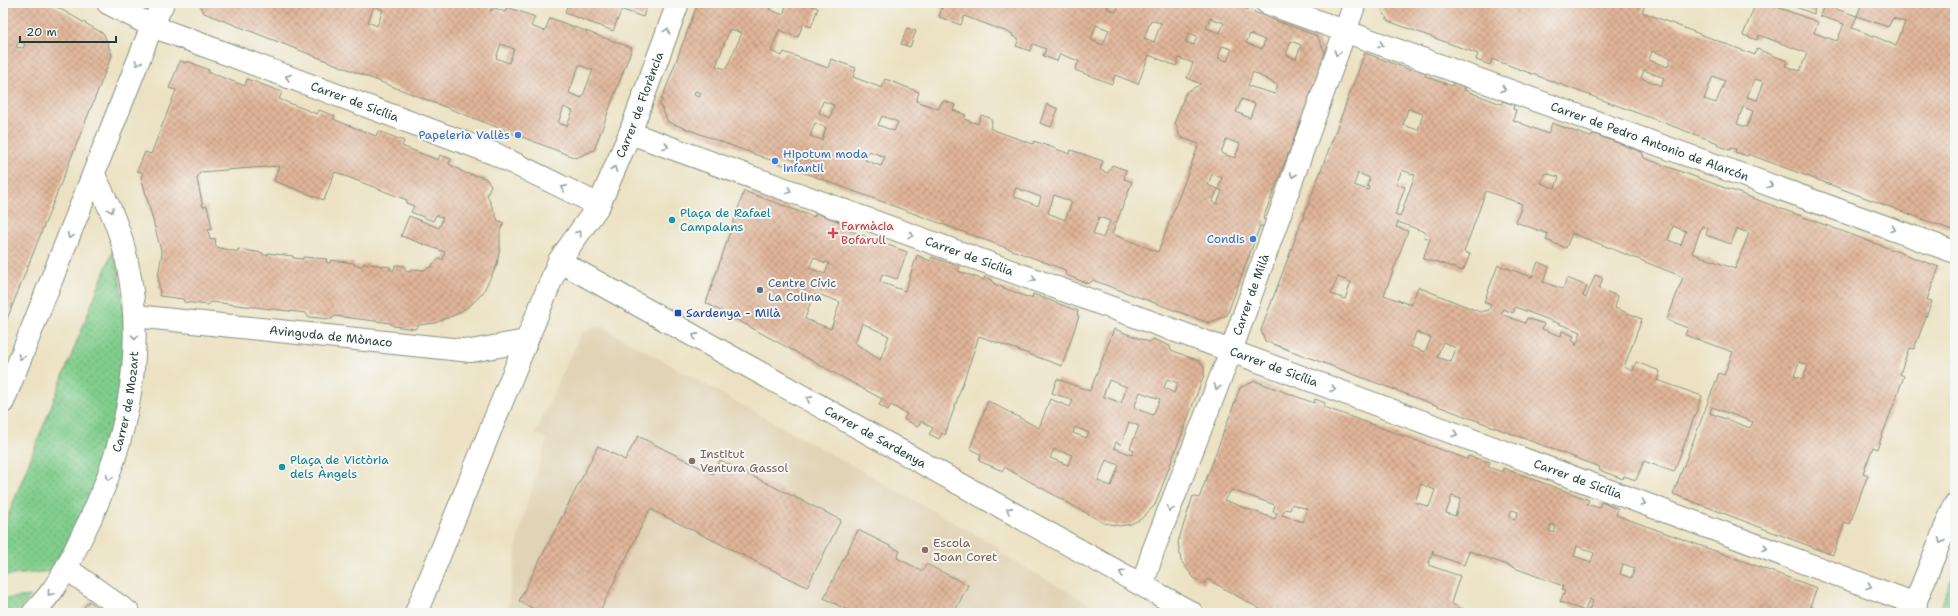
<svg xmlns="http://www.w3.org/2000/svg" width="1958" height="616" viewBox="0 0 1958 616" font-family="'Shantell Sans',sans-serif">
<defs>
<pattern id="grass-dots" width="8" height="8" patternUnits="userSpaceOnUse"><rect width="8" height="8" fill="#80cd8c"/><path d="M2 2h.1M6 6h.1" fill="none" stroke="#68a873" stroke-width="1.8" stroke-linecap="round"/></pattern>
<pattern id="park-crowns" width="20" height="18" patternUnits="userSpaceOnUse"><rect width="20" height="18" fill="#80cd8c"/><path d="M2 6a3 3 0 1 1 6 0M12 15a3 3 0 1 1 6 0" fill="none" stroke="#68a873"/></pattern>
<pattern id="building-cross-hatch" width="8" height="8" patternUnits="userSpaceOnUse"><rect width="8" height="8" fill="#e1b599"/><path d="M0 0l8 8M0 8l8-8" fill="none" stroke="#b6947e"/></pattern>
</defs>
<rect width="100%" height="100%" fill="#f6f6f2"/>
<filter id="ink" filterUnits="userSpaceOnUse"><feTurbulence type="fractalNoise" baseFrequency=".025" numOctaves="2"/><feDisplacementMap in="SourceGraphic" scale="8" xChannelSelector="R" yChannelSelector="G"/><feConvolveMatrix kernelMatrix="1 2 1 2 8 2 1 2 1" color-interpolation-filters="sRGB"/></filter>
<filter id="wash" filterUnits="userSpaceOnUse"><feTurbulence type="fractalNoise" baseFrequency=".012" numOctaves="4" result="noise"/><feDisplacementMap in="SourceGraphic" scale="16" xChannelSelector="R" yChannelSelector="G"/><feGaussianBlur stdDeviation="0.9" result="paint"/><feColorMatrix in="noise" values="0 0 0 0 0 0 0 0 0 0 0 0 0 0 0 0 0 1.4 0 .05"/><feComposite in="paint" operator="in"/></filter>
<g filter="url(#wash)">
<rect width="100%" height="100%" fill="#ece2c3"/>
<path fill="#e1d3b5" d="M 600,326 L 1000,548 L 999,553 L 1106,613 L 507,613 L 519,532 L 547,439 L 535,434 L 581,333 Z"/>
<path fill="url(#grass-dots)" stroke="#508560" d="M 113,250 C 134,324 124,407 98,478 C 86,510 69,540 53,571 L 3,576 L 3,528 Z
M 31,596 L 16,613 L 3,613 L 3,599 Z"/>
<path fill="url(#park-crowns)" stroke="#508560" d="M 1955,569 L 1955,613 L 1938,613 L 1953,575 Z"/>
<g id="blocks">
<path fill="url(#building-cross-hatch)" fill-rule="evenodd" d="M 3,3 L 50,3 L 104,34 L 112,55 L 3,329 ZM 19,41 L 25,44 L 23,48 L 16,47 Z
M 199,3 L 268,3 L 276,6 L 277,3 L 493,3 L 490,11 L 495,8 L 505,12 L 507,7 L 535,17 L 531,26 L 545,31 L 550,18 L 632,48 L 594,150 L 576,158 L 204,13 ZM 374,6 L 383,10 L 377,26 L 368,22 ZM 501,44 L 514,49 L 509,63 L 496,58 ZM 579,65 L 593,70 L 582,98 L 569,93 ZM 564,107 L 573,111 L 567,126 L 558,123 Z
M 558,3 L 615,3 L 613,6 L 622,9 L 613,31 L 565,13 L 567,6 Z
M 626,3 L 648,3 L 643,17 L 623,10 Z
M 698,3 L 772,3 L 769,9 L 783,15 L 787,3 L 811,3 L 810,5 L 818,8 L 811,27 L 803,24 L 798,37 L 779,30 L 771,51 L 782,56 L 784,52 L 828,68 L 831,59 L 856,68 L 853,77 L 882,88 L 885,79 L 919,92 L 916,101 L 933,107 L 939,109 L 941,103 L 945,101 L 955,105 L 953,110 L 966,115 L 964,119 L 978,124 L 981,115 L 990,118 L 992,122 L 990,128 L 996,131 L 1033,144 L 1034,141 L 1070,154 L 1071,150 L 1103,161 L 1100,170 L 1108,173 L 1112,165 L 1126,170 L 1124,179 L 1132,182 L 1112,234 L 1158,252 L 1199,144 L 1180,137 L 1175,121 L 1186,92 L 1201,84 L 1187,78 L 1193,63 L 1179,58 L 1176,66 L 1149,55 L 1138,84 L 1115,75 L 1112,84 L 1075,70 L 1079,61 L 1060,54 L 1057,61 L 1043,56 L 1046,49 L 1033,44 L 1030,51 L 1016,46 L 1019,39 L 1012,36 L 1013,34 L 964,16 L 961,25 L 939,17 L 942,8 L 930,3 L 1061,3 L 1061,5 L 1069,8 L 1071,3 L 1109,3 L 1107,8 L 1116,12 L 1119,3 L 1230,3 L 1317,36 L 1326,54 L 1315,82 L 1318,87 L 1306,118 L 1301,120 L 1263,219 L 1267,221 L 1265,226 L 1260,226 L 1227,315 L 1209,323 L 1095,281 L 1093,280 L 1089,284 L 1066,275 L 1065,270 L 1063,269 L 668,122 L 660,104 ZM 1210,18 L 1224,23 L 1220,33 L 1206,28 ZM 1151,20 L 1161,23 L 1154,42 L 1144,38 ZM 1096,25 L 1109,30 L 1103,45 L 1091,40 ZM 730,29 L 742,33 L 726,69 L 716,66 ZM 1189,33 L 1197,36 L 1194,45 L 1185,42 ZM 1250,34 L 1265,40 L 1262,49 L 1246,43 ZM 1291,41 L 1301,45 L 1296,59 L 1286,55 ZM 1222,46 L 1232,49 L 1227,61 L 1218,58 ZM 1253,72 L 1278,85 L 1275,94 L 1248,86 ZM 695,91 L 701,93 L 699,97 L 694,95 ZM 1242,99 L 1255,104 L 1250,118 L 1236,112 ZM 823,101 L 834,105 L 830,118 L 819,113 ZM 882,116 L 898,122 L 894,131 L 878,125 ZM 815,123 L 826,128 L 822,140 L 810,136 ZM 1226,139 L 1240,144 L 1235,158 L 1221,153 ZM 869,151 L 885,157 L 881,166 L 865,160 ZM 1212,174 L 1222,178 L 1218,189 L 1222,191 L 1217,204 L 1212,202 L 1218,189 L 1208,185 ZM 1016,188 L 1041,197 L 1038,206 L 1013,196 ZM 1054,195 L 1072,202 L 1065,220 L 1048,213 ZM 1099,217 L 1110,221 L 1103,238 L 1093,234 Z
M 1384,3 L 1646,3 L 1642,12 L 1755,55 L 1757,49 L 1787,61 L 1785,66 L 1800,71 L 1807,53 L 1759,35 L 1757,40 L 1743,35 L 1756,3 L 1766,3 L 1818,22 L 1814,33 L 1837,41 L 1844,24 L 1820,16 L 1824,5 L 1857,16 L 1852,28 L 1881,39 L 1896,46 L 1905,22 L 1893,18 L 1888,27 L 1857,16 L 1862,3 L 1955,3 L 1955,222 L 1952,230 L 1748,154 L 1748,156 L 1735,152 L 1736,149 L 1731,148 L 1730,150 L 1717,145 L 1718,143 L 1492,59 L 1490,65 L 1476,60 L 1478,54 L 1388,21 L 1382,9 ZM 1652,51 L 1671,58 L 1668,67 L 1649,60 ZM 1644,70 L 1664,78 L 1661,86 L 1641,78 ZM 1713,76 L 1725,81 L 1716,103 L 1704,99 ZM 1755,79 L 1764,82 L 1757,100 L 1747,97 ZM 1743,107 L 1753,111 L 1747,127 L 1737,124 Z
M 1789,3 L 1815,3 L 1814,14 L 1788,4 Z
M 907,28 L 916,31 L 910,47 L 901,44 Z
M 1365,53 L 1411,70 L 1412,67 L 1426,72 L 1425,76 L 1449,85 L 1452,86 L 1453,82 L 1465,87 L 1464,90 L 1501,104 L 1503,101 L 1514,105 L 1513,109 L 1516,110 L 1513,120 L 1548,134 L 1552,123 L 1590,137 L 1594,134 L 1642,152 L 1644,158 L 1939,267 L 1927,300 L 1932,301 L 1914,349 L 1909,348 L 1905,359 L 1900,374 L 1904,376 L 1889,417 L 1877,449 L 1873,447 L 1863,473 L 1868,475 L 1854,512 L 1850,524 L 1845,522 L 1833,555 L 1673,494 L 1719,373 L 1724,375 L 1733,352 L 1685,335 L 1688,328 L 1667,320 L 1683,277 L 1572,233 L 1566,248 L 1546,240 L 1548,234 L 1516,222 L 1522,204 L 1486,191 L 1464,252 L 1470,254 L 1463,271 L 1435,261 L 1434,262 L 1423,259 L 1430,239 L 1424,237 L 1425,232 L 1398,222 L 1396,227 L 1408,231 L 1384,295 L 1411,305 L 1418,287 L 1480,312 L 1489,310 L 1491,305 L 1484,302 L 1498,265 L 1532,277 L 1538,262 L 1549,267 L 1543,282 L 1563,289 L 1567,278 L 1587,286 L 1583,296 L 1586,298 L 1595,275 L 1603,278 L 1599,289 L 1618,296 L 1615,308 L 1642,319 L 1624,367 L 1633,371 L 1636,362 L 1660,371 L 1657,380 L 1702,396 L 1674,472 L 1644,461 L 1636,480 L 1624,476 L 1623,479 L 1599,470 L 1600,467 L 1265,341 L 1261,330 ZM 1408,109 L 1423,114 L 1418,130 L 1403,125 ZM 1402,170 L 1415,175 L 1400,217 L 1395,215 L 1405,187 L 1396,184 ZM 1358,173 L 1370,178 L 1367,186 L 1369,187 L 1368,190 L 1354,185 ZM 1545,173 L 1559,177 L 1555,188 L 1541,183 ZM 1673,226 L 1686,231 L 1681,245 L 1668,240 ZM 1702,226 L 1708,228 L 1706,235 L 1731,244 L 1737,229 L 1749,233 L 1735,269 L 1692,253 ZM 1338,277 L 1351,282 L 1345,299 L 1331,294 ZM 1515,307 L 1581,332 L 1576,346 L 1575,342 L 1572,340 L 1574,336 L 1562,331 L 1561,336 L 1542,329 L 1544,324 L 1527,318 L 1525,323 L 1501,314 L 1503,309 L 1513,313 ZM 1416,332 L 1431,338 L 1425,352 L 1411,347 ZM 1443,342 L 1456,348 L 1451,362 L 1437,357 ZM 1799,362 L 1808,365 L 1803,379 L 1794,376 ZM 1712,407 L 1753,422 L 1750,428 L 1710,413 Z
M 180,61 L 186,63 L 187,61 L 209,70 L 208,72 L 245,86 L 247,79 L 282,92 L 279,99 L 317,114 L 319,110 L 335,116 L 333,119 L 376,136 L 378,131 L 404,141 L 402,146 L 438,160 L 440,155 L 451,159 L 449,164 L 465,173 L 485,178 L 491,185 L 487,195 L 499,223 L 500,221 L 504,223 L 500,231 L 500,247 L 497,265 L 482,294 L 473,303 L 459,313 L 435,323 L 418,325 L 415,329 L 393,326 L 391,323 L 335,316 L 332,319 L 308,317 L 306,313 L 211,302 L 208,305 L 184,302 L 183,299 L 160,296 L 158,276 L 162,254 L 141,176 L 143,173 L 137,171 L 145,152 L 151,154 L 176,90 L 169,88 ZM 279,166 L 274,181 L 324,200 L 335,172 L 407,200 L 406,203 L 414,206 L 411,212 L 433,221 L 436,215 L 443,218 L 439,228 L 409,216 L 401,236 L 445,252 L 443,260 L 440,258 L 432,265 L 433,266 L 424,270 L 411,269 L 411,272 L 405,271 L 405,266 L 395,265 L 394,270 L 390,270 L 390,267 L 364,263 L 362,266 L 354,265 L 354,263 L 331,260 L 330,263 L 326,262 L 327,259 L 303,257 L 303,259 L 293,258 L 293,256 L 268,253 L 268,255 L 263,255 L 263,253 L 238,249 L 237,252 L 234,251 L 216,247 L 215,238 L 210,240 L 208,230 L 212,229 L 210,218 L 207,206 L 203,207 L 197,179 L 200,172 Z
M 1047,104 L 1058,109 L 1051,127 L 1040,123 Z
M 744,191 L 814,217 L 816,213 L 835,220 L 849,226 L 848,230 L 907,252 L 897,279 L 882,274 L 880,282 L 905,291 L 917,255 L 930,261 L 932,257 L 960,267 L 958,271 L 984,280 L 985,277 L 992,280 L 994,284 L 1027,297 L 1032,298 L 1033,294 L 1078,311 L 1077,315 L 1079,316 L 1062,366 L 979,336 L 945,435 L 942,433 L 939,439 L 929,434 L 933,428 L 921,421 L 918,427 L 904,419 L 907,414 L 891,405 L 888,410 L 879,405 L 882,399 L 706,303 ZM 814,257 L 825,264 L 825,262 L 829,263 L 825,274 L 809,268 ZM 818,294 L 840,302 L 831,329 L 805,319 L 813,295 ZM 862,323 L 889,336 L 880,360 L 855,343 Z
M 1114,329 L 1149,342 L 1153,339 L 1170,346 L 1171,350 L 1199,361 L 1204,367 L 1204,375 L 1155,505 L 1141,519 L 1131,524 L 1120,526 L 1104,523 L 1004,467 L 1003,471 L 979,461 L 981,455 L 970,448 L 988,401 L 1039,428 L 1050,399 L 1070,407 L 1073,400 L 1052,393 L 1057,379 L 1090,391 ZM 1167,379 L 1178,383 L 1174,393 L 1164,388 ZM 1109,380 L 1127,387 L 1121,403 L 1103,396 ZM 1140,392 L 1160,399 L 1153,415 L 1134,408 ZM 1129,422 L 1139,426 L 1130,448 L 1134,450 L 1132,455 L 1114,448 L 1116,442 L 1121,445 ZM 1075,427 L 1089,433 L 1086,438 L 1073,433 ZM 1054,449 L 1072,455 L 1068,465 L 1050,458 ZM 1106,460 L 1119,465 L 1111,486 L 1098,481 Z
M 1255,381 L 1314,403 L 1315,399 L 1325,403 L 1324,407 L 1467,459 L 1468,456 L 1490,462 L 1488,467 L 1502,472 L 1503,468 L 1589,500 L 1587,504 L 1599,508 L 1601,502 L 1618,509 L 1616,515 L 1817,588 L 1810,606 L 1814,608 L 1812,613 L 1590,613 L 1588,612 L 1593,601 L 1589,599 L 1585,611 L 1560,602 L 1565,591 L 1562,590 L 1563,586 L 1469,551 L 1464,565 L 1433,554 L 1433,550 L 1428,565 L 1460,576 L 1451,603 L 1468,613 L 1267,613 L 1207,579 L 1204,584 L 1194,578 L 1181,561 L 1178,542 L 1193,496 L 1199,498 L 1201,493 L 1240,388 ZM 1421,484 L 1435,490 L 1429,507 L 1415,502 ZM 1232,490 L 1275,505 L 1273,512 L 1277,513 L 1275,519 L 1224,500 ZM 1452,496 L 1461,499 L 1455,516 L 1446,513 ZM 1292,504 L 1307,509 L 1303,522 L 1282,515 L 1285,509 L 1290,510 ZM 1512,510 L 1518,512 L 1515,520 L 1509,518 ZM 1551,524 L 1556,526 L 1554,533 L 1549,531 ZM 1577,546 L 1594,553 L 1591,562 L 1574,556 ZM 1623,564 L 1635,568 L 1631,578 L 1620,574 Z
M 638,436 L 713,474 L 720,460 L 841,520 L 807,587 L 650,509 L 601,609 L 609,613 L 541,613 L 519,601 L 598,446 L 625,460 Z
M 858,530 L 900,551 L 897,558 L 923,571 L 926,564 L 968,585 L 954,613 L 853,613 L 824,598 Z
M 89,601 L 106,613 L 80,613 Z"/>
</g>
</g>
<g filter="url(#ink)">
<use href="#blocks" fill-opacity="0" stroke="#86907c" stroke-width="1"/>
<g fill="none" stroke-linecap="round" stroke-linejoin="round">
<g stroke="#86907c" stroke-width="24">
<g id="minor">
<path id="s1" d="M 108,3 L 152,26 L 495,154 L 599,205"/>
<path id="s2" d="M 1267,3 L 1955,252"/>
<path id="s3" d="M 630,133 L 1231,351 L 1916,604"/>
<path id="s4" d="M 559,261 L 1192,613"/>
<path id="s5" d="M 135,316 L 471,351 L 526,341"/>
<path d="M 3,402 L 152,26 L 163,3"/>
<path d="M 66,568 L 129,613"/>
<path id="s6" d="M 1143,584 L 1153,551 L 1231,351 L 1355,3"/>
<path id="s7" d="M 33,613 C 40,605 48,597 54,588 C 65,573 72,556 80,540 C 124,455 148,358 127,262 C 121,231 108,203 94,175"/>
<path id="s8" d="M 416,613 L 559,261 L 599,205 L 630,133 L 678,3"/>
<path d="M 1911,613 L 1955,504"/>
</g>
</g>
<use href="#minor" stroke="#fff" stroke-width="22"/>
</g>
<defs><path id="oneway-chevron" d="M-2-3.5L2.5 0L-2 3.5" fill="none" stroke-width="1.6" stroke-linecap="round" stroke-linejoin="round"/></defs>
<g stroke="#8f9e9a">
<use href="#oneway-chevron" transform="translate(667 31) rotate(-70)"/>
<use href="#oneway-chevron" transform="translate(1381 45) rotate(20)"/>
<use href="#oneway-chevron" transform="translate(1337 53) rotate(109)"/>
<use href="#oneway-chevron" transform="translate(138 63) rotate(111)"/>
<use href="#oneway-chevron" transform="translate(288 77) rotate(-160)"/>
<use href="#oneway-chevron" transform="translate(1503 89) rotate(20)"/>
<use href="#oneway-chevron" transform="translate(666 146) rotate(20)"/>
<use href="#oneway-chevron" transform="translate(614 169) rotate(-68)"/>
<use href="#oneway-chevron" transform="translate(1293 175) rotate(109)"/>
<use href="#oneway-chevron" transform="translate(1770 185) rotate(20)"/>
<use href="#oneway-chevron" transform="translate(564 188) rotate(-154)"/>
<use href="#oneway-chevron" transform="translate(789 191) rotate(20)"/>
<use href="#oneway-chevron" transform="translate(111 210) rotate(69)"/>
<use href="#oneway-chevron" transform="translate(1893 229) rotate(20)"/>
<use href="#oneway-chevron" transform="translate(579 233) rotate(-54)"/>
<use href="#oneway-chevron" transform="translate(911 235) rotate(20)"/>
<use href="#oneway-chevron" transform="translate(70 236) rotate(112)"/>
<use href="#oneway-chevron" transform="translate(1033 279) rotate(20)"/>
<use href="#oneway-chevron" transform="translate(695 336) rotate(-151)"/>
<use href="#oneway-chevron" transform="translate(135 337) rotate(90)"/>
<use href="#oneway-chevron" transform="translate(21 357) rotate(112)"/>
<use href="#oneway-chevron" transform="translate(1217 387) rotate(111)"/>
<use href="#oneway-chevron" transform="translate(1333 389) rotate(20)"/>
<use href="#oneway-chevron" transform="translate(809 399) rotate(-151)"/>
<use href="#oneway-chevron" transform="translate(1455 434) rotate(20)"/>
<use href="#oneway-chevron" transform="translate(109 478) rotate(113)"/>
<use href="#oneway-chevron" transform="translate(1643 503) rotate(20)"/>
<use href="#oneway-chevron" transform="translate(1170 509) rotate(111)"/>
<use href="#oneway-chevron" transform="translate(1009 510) rotate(-151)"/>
<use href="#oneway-chevron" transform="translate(1941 541) rotate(112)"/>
<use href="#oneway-chevron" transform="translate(1765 548) rotate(20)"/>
<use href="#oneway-chevron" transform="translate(1122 573) rotate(-151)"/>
<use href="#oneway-chevron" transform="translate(1869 586) rotate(20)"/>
<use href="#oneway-chevron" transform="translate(50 593) rotate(130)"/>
</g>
</g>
<g fill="#3f7fe0" stroke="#f6f6f2" stroke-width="1.5">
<circle cx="518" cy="135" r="4"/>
<circle cx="775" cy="161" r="4"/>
<circle cx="1253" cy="239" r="4"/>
</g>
<g fill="#0f9aa8" stroke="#f6f6f2" stroke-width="1.5">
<circle cx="672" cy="220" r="4"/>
<circle cx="282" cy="467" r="4"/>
</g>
<path fill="#e0444e" stroke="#f6f6f2" stroke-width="1.5" d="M831 227h4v4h4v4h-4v4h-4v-4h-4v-4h4z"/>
<circle fill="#5c6f8a" stroke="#f6f6f2" stroke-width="1.5" cx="760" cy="290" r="4"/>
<rect fill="#1a4fb4" stroke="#f6f6f2" stroke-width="1.5" x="674" y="309" width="8" height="8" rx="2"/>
<g fill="#8d6e63" stroke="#f6f6f2" stroke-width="1.5">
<circle cx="692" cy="461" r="4"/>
<circle cx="925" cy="550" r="4"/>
</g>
<g text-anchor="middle" stroke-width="4" stroke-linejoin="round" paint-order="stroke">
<g font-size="12" fill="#1f3d34" stroke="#f6f6f2">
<text dy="4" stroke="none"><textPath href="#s1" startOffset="266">Carrer de Sicília</textPath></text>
<text dy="4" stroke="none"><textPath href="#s8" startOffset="557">Carrer de Florència</textPath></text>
<text dy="4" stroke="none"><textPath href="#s2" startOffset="407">Carrer de Pedro Antonio de Alarcón</textPath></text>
<text dy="4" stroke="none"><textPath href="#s3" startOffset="361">Carrer de Sicília</textPath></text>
<text dy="4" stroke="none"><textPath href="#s6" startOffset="309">Carrer de Milà</textPath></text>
<text dy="4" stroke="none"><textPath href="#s5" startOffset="197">Avinguda de Mònaco</textPath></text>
<text dy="4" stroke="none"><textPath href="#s3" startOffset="685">Carrer de Sicília</textPath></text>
<text dy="4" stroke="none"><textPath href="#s7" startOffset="234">Carrer de Mozart</textPath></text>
<text dy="4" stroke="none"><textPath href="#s4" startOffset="362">Carrer de Sardenya</textPath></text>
<text dy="4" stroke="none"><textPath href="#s3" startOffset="1009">Carrer de Sicília</textPath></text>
</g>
<g font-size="12" fill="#366cbe" stroke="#f6f6f2" text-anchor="end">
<text x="510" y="139">Papeleria Vallès</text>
<text x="783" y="158" text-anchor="start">Hipotum moda<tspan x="783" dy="14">infantil</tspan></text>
<text x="1245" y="243">Condis</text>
</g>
<g font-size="12" fill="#0d838f" stroke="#f6f6f2" text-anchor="start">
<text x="680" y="217">Plaça de Rafael<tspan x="680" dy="14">Campalans</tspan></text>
<text x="290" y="464">Plaça de Victòria<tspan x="290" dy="14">dels Àngels</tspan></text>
</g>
<g font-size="12" fill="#be3a42" stroke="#f6f6f2" text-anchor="start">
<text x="841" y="230">Farmàcia<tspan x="841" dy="14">Bofarull</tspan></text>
</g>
<g font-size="12" fill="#4e5e75" stroke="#f6f6f2" text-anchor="start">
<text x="768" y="287">Centre Cívic<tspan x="768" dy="14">La Colina</tspan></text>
</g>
<g font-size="12" fill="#164399" stroke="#f6f6f2" text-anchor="start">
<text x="686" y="317">Sardenya - Milà</text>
</g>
<g font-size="12" fill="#785e54" stroke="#f6f6f2" text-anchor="start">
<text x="700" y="458">Institut<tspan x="700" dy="14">Ventura Gassol</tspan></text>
<text x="933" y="547">Escola<tspan x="933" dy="14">Joan Coret</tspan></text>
</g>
</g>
<rect width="1958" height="616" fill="none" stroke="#f6f6f2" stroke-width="16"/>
<path d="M20 36v6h96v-6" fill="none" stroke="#1f3d34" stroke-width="2"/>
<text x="26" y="36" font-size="12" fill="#1f3d34" stroke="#f6f6f2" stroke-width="3" paint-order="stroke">20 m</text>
</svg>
